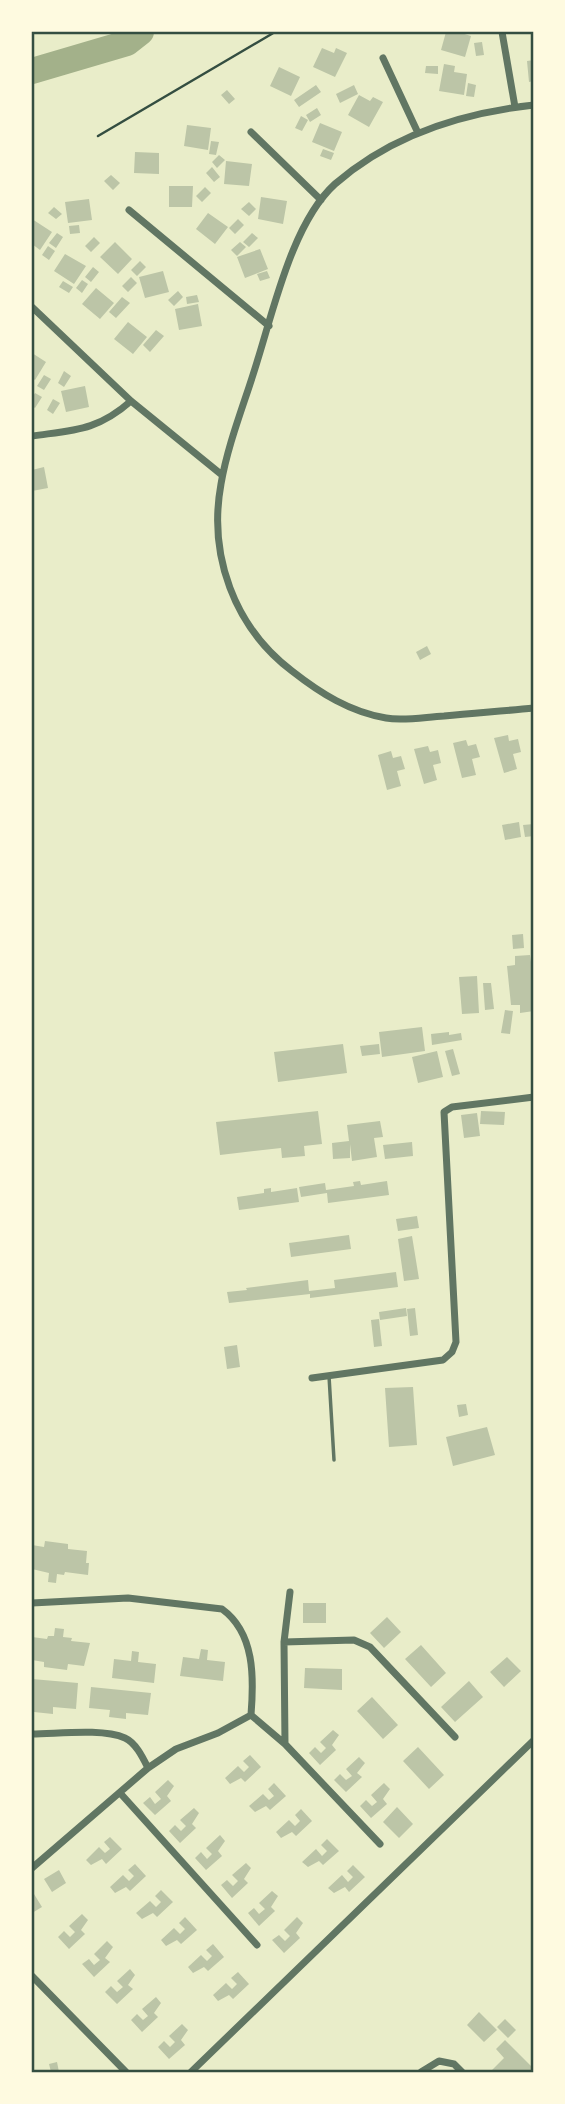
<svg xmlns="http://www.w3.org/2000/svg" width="565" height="2104" viewBox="0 0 565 2104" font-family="Karla,sans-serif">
<rect width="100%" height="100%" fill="#e9edc9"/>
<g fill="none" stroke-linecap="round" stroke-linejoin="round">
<path stroke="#a3b18a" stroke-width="26" d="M 32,71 L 127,43 L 141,32"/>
</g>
<path fill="#bcc5a7" d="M 446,32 L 458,32 L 471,36 L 465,57 L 441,50 Z
M 482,42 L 484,55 L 476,56 L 474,43 Z
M 322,48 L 334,53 L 336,48 L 347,53 L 335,77 L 313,67 Z
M 534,60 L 534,81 L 529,82 L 527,61 Z
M 444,64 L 455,66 L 454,72 L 467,74 L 464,95 L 439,91 Z
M 426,66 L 438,66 L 438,74 L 425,73 Z
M 279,67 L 300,77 L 291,96 L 270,86 Z
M 468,83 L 476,85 L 474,97 L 466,96 Z
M 316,85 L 321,92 L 299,107 L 294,100 Z
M 354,85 L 358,94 L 340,103 L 336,94 Z
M 227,90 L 235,99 L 229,104 L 221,95 Z
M 359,95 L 370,101 L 373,97 L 383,102 L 369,127 L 348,115 Z
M 317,108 L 321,115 L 310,122 L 306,115 Z
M 301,116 L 308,120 L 302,131 L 295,128 Z
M 320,123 L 342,132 L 334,151 L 312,142 Z
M 187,125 L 211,128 L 208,150 L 184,146 Z
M 211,141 L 219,142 L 216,155 L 209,154 Z
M 323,149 L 334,153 L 331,160 L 320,156 Z
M 135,152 L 159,153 L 159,174 L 134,173 Z
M 219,155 L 225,160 L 217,168 L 212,162 Z
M 226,161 L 252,164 L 249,186 L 224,184 Z
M 212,167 L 220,177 L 214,182 L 206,173 Z
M 111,175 L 120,183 L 113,190 L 104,181 Z
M 169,186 L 193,186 L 192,207 L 169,207 Z
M 205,187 L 211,193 L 202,202 L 196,196 Z
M 261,197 L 287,201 L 283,224 L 258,219 Z
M 89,199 L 92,220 L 68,223 L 65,202 Z
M 249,202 L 256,209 L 249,216 L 241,209 Z
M 54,207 L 62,214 L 56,219 L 48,213 Z
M 208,213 L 228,227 L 215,244 L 196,229 Z
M 32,219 L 52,232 L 40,250 L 32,244 Z
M 238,219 L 244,225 L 235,234 L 229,228 Z
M 79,225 L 80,233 L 70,234 L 69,226 Z
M 57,233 L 63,237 L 56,248 L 49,243 Z
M 252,233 L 258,238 L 249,247 L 243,242 Z
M 94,237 L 100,243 L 91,252 L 85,246 Z
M 115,242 L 132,259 L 118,274 L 100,257 Z
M 240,242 L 246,247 L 237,256 L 231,250 Z
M 48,246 L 55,251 L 49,260 L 42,255 Z
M 260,249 L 268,269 L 245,278 L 237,257 Z
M 65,254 L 86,266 L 74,284 L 54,271 Z
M 140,261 L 146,267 L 137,276 L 131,270 Z
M 93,267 L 99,272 L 91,282 L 85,277 Z
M 163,271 L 169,292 L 145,298 L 139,277 Z
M 267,271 L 270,278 L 260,281 L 257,274 Z
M 131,277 L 137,283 L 128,292 L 122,286 Z
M 82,280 L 88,284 L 82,293 L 76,288 Z
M 63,281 L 73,287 L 69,293 L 59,287 Z
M 96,288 L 114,303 L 100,319 L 82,304 Z
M 178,291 L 183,297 L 174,306 L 168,300 Z
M 197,295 L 199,302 L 187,304 L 186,297 Z
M 122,297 L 130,303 L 116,318 L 109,312 Z
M 198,304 L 202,326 L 179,330 L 175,309 Z
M 128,322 L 147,337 L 133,354 L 114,339 Z
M 156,330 L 164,336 L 150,352 L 143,345 Z
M 32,353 L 46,362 L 35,380 L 32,378 Z
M 64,371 L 71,376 L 64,387 L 58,383 Z
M 44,375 L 51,379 L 44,390 L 37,386 Z
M 85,386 L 89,407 L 66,412 L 61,391 Z
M 35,393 L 42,397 L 35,408 L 32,406 L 32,398 Z
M 53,399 L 60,403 L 53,414 L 47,410 Z
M 44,467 L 48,488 L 32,491 L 32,470 Z
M 427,646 L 431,654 L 420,660 L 416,652 Z
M 508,735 L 509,741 L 518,739 L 521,752 L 513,754 L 517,769 L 504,773 L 494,738 Z
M 466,740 L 468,746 L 476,744 L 480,757 L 472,759 L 476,775 L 462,778 L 453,743 Z
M 428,746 L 430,752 L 438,750 L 441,763 L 433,765 L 437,780 L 424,784 L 414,749 Z
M 391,751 L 393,758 L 401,756 L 405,769 L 397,771 L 401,786 L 387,790 L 378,755 Z
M 519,822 L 521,837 L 505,840 L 502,825 Z
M 534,824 L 534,836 L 525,837 L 523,825 Z
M 523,934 L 524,948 L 513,949 L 512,935 Z
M 530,955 L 531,962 L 534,962 L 534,1011 L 520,1013 L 520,1005 L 511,1005 L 507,966 L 515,965 L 515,956 Z
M 477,976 L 479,1013 L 462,1014 L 459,977 Z
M 483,983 L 491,983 L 494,1009 L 485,1010 Z
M 505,1010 L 513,1011 L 510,1034 L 501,1033 Z
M 422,1027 L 425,1051 L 382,1057 L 379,1032 Z
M 449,1032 L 449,1035 L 461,1033 L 462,1040 L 432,1045 L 431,1034 Z
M 343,1044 L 347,1073 L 278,1082 L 274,1052 Z
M 379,1044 L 380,1054 L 362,1056 L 360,1046 Z
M 453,1049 L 460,1074 L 452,1076 L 445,1051 Z
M 437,1051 L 443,1077 L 418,1083 L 412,1057 Z
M 318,1111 L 322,1144 L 304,1146 L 305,1156 L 282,1158 L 281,1148 L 220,1155 L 216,1122 Z
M 481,1111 L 505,1112 L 504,1125 L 480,1124 Z
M 477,1113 L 480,1136 L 464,1138 L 461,1115 Z
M 380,1121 L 383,1137 L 374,1138 L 377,1157 L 352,1161 L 350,1144 L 350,1158 L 333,1159 L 332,1143 L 349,1141 L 347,1125 Z
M 412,1142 L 413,1156 L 385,1159 L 383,1145 Z
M 360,1181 L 361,1185 L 387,1181 L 389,1195 L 328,1203 L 327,1193 L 301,1197 L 299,1187 L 325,1183 L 326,1190 L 354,1186 L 353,1182 Z
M 271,1188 L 271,1192 L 297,1188 L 299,1202 L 239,1210 L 237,1197 L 264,1193 L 264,1189 Z
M 417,1216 L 419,1228 L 398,1231 L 396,1219 Z
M 349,1235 L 351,1249 L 291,1257 L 289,1243 Z
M 412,1236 L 419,1279 L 404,1281 L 398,1239 Z
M 396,1272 L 398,1287 L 310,1298 L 310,1294 L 229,1303 L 227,1292 L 247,1290 L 246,1288 L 308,1280 L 309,1291 L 335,1288 L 334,1280 Z
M 406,1308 L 407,1316 L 380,1320 L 379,1312 Z
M 415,1308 L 418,1335 L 410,1336 L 407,1309 Z
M 379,1319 L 382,1346 L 374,1347 L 371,1320 Z
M 237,1345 L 240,1367 L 227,1369 L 224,1347 Z
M 413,1387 L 417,1445 L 389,1447 L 385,1388 Z
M 466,1404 L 468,1415 L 459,1417 L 457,1405 Z
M 487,1427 L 495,1455 L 453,1466 L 446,1437 Z
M 45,1541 L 68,1544 L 68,1549 L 87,1551 L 86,1563 L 89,1563 L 88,1575 L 65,1572 L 64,1575 L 57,1574 L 56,1583 L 48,1582 L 49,1573 L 32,1569 L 32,1545 L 44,1547 Z
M 303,1603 L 326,1603 L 326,1623 L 303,1623 Z
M 387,1617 L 401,1632 L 384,1648 L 370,1633 Z
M 55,1628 L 64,1629 L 63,1637 L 72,1638 L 71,1641 L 90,1643 L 84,1666 L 68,1664 L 67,1670 L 44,1667 L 44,1662 L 32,1660 L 32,1637 L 47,1639 L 48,1636 L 54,1636 Z
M 421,1645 L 446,1673 L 431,1687 L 405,1659 Z
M 201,1649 L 208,1650 L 207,1660 L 225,1662 L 223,1681 L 180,1676 L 183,1657 L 199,1659 Z
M 132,1651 L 139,1652 L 138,1662 L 156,1664 L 154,1683 L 112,1678 L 114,1659 L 131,1661 Z
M 507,1657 L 521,1671 L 504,1687 L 490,1672 Z
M 305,1668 L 342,1669 L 342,1690 L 304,1688 Z
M 32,1679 L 78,1683 L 76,1709 L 53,1707 L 53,1714 L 34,1712 Z
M 469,1681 L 483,1697 L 455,1722 L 441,1707 Z
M 91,1687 L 151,1693 L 148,1715 L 126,1713 L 126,1719 L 109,1717 L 110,1710 L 89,1708 Z
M 372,1697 L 398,1725 L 383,1739 L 357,1711 Z
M 333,1730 L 339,1735 L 332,1745 L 336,1750 L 320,1765 L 309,1753 L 315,1747 L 321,1753 L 326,1748 L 320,1742 Z
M 418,1747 L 444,1775 L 429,1789 L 403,1761 Z
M 250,1755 L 261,1767 L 245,1782 L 241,1778 L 230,1784 L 225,1778 L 238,1766 L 244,1772 L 249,1767 L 243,1761 Z
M 359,1757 L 365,1763 L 357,1773 L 362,1777 L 346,1792 L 334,1780 L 340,1774 L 346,1780 L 352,1776 L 346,1769 Z
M 168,1780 L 174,1786 L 167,1796 L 171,1801 L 155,1815 L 143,1803 L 150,1797 L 155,1804 L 161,1799 L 155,1792 Z
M 274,1783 L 286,1796 L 270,1810 L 266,1806 L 255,1812 L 249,1806 L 263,1794 L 269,1800 L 274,1796 L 268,1789 Z
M 384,1783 L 390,1789 L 383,1799 L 387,1804 L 371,1818 L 360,1806 L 366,1800 L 372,1806 L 377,1802 L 371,1795 Z
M 397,1807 L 413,1824 L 399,1838 L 383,1822 Z
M 194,1808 L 199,1813 L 192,1824 L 196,1828 L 180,1843 L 169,1831 L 175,1825 L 181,1831 L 186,1826 L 180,1820 Z
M 301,1809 L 312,1821 L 296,1836 L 292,1832 L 281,1838 L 276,1832 L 289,1820 L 295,1826 L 300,1821 L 295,1815 Z
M 220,1835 L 225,1841 L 218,1851 L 222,1856 L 206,1870 L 195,1858 L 201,1852 L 207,1859 L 212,1854 L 206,1848 Z
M 110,1837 L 122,1849 L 106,1864 L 102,1859 L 91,1865 L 86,1860 L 99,1847 L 105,1853 L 110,1849 L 104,1842 Z
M 327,1839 L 339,1851 L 323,1865 L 319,1861 L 308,1867 L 302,1862 L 316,1849 L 322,1856 L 327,1851 L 321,1845 Z
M 246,1863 L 251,1868 L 244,1879 L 248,1883 L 232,1898 L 221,1885 L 227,1880 L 233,1886 L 238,1881 L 232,1875 Z
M 135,1864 L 146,1876 L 130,1891 L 126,1887 L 115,1893 L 110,1887 L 123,1875 L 129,1881 L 134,1876 L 128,1870 Z
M 353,1865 L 365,1877 L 349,1892 L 345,1887 L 334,1893 L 328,1888 L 342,1875 L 348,1882 L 353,1877 L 347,1871 Z
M 59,1870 L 66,1883 L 52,1892 L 44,1879 Z
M 161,1890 L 173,1902 L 157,1917 L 153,1913 L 142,1919 L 136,1913 L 150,1901 L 156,1907 L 161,1902 L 155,1896 Z
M 272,1891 L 278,1896 L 271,1907 L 275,1911 L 259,1926 L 248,1913 L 254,1908 L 259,1914 L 265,1909 L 259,1903 Z
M 34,1894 L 42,1907 L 32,1913 L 32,1895 Z
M 82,1914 L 88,1920 L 81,1930 L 85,1934 L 69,1949 L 58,1937 L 64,1931 L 70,1937 L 75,1932 L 69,1926 Z
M 185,1917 L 197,1930 L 181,1944 L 177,1940 L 166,1946 L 161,1940 L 174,1928 L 180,1934 L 185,1929 L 179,1923 Z
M 297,1917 L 303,1923 L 296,1933 L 300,1938 L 284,1953 L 272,1940 L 279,1935 L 285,1941 L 290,1936 L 284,1930 Z
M 107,1941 L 113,1947 L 105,1958 L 110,1962 L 94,1977 L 82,1964 L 89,1959 L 94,1965 L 100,1960 L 94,1954 Z
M 213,1944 L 224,1957 L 208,1971 L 204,1967 L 193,1973 L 188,1967 L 201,1955 L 207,1961 L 212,1956 L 206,1950 Z
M 130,1969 L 135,1975 L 128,1985 L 133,1989 L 117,2004 L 105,1992 L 111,1986 L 117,1992 L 123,1987 L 117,1981 Z
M 238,1972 L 249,1984 L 233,1999 L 229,1995 L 218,2001 L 213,1995 L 226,1983 L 232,1989 L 237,1984 L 231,1978 Z
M 156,1997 L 161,2003 L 154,2013 L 158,2017 L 142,2032 L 131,2020 L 137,2014 L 143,2020 L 148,2016 L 142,2009 Z
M 479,2012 L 497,2030 L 484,2042 L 467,2025 Z
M 505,2019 L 516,2030 L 508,2038 L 497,2027 Z
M 182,2024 L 188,2030 L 181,2040 L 185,2045 L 169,2059 L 158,2047 L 164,2041 L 170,2047 L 175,2042 L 169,2036 Z
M 505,2040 L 534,2069 L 534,2072 L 490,2072 L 504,2058 L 496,2049 Z
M 57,2062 L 59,2072 L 51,2072 L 49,2064 Z"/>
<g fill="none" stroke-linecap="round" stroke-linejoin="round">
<path stroke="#344e41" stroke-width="2.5" d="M 98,136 L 275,32"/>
<path stroke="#617663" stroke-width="3.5" d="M 329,1376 L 334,1460"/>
<path stroke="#617663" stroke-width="7" d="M 502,32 L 515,107
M 383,58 L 418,133
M 534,105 C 461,113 391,135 335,184 C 293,222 274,308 257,362 C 245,402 228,443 221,484 C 208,555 234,627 292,671 C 320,693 350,712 386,718 C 404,721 425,717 444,716 C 474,713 504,711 534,708
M 251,132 L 321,200
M 129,210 L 269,326
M 32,307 L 131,401 L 222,475
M 32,436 C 74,430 97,431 131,401
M 312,1378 L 443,1360 L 452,1352 L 456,1342 L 444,1112 L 452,1107 L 534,1097
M 290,1592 L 284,1642 L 285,1744 L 380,1844
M 32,1603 L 128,1598 L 222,1609 C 255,1633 254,1678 251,1715
M 284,1642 L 354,1640 L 370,1647 L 455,1737
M 32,1734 C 57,1734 102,1728 125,1738 C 136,1743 143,1758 148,1768
M 121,1794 L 257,1945
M 32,1868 L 148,1768 L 176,1749 L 218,1733 L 251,1715 L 285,1744
M 32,1976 L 126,2072
M 191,2072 L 534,1740
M 421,2072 L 439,2061 L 454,2064 L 462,2072"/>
</g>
<rect width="565" height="2104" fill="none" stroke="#fefae0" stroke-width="66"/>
<rect x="33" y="33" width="499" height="2038" fill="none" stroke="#344e41" stroke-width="2.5"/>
</svg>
